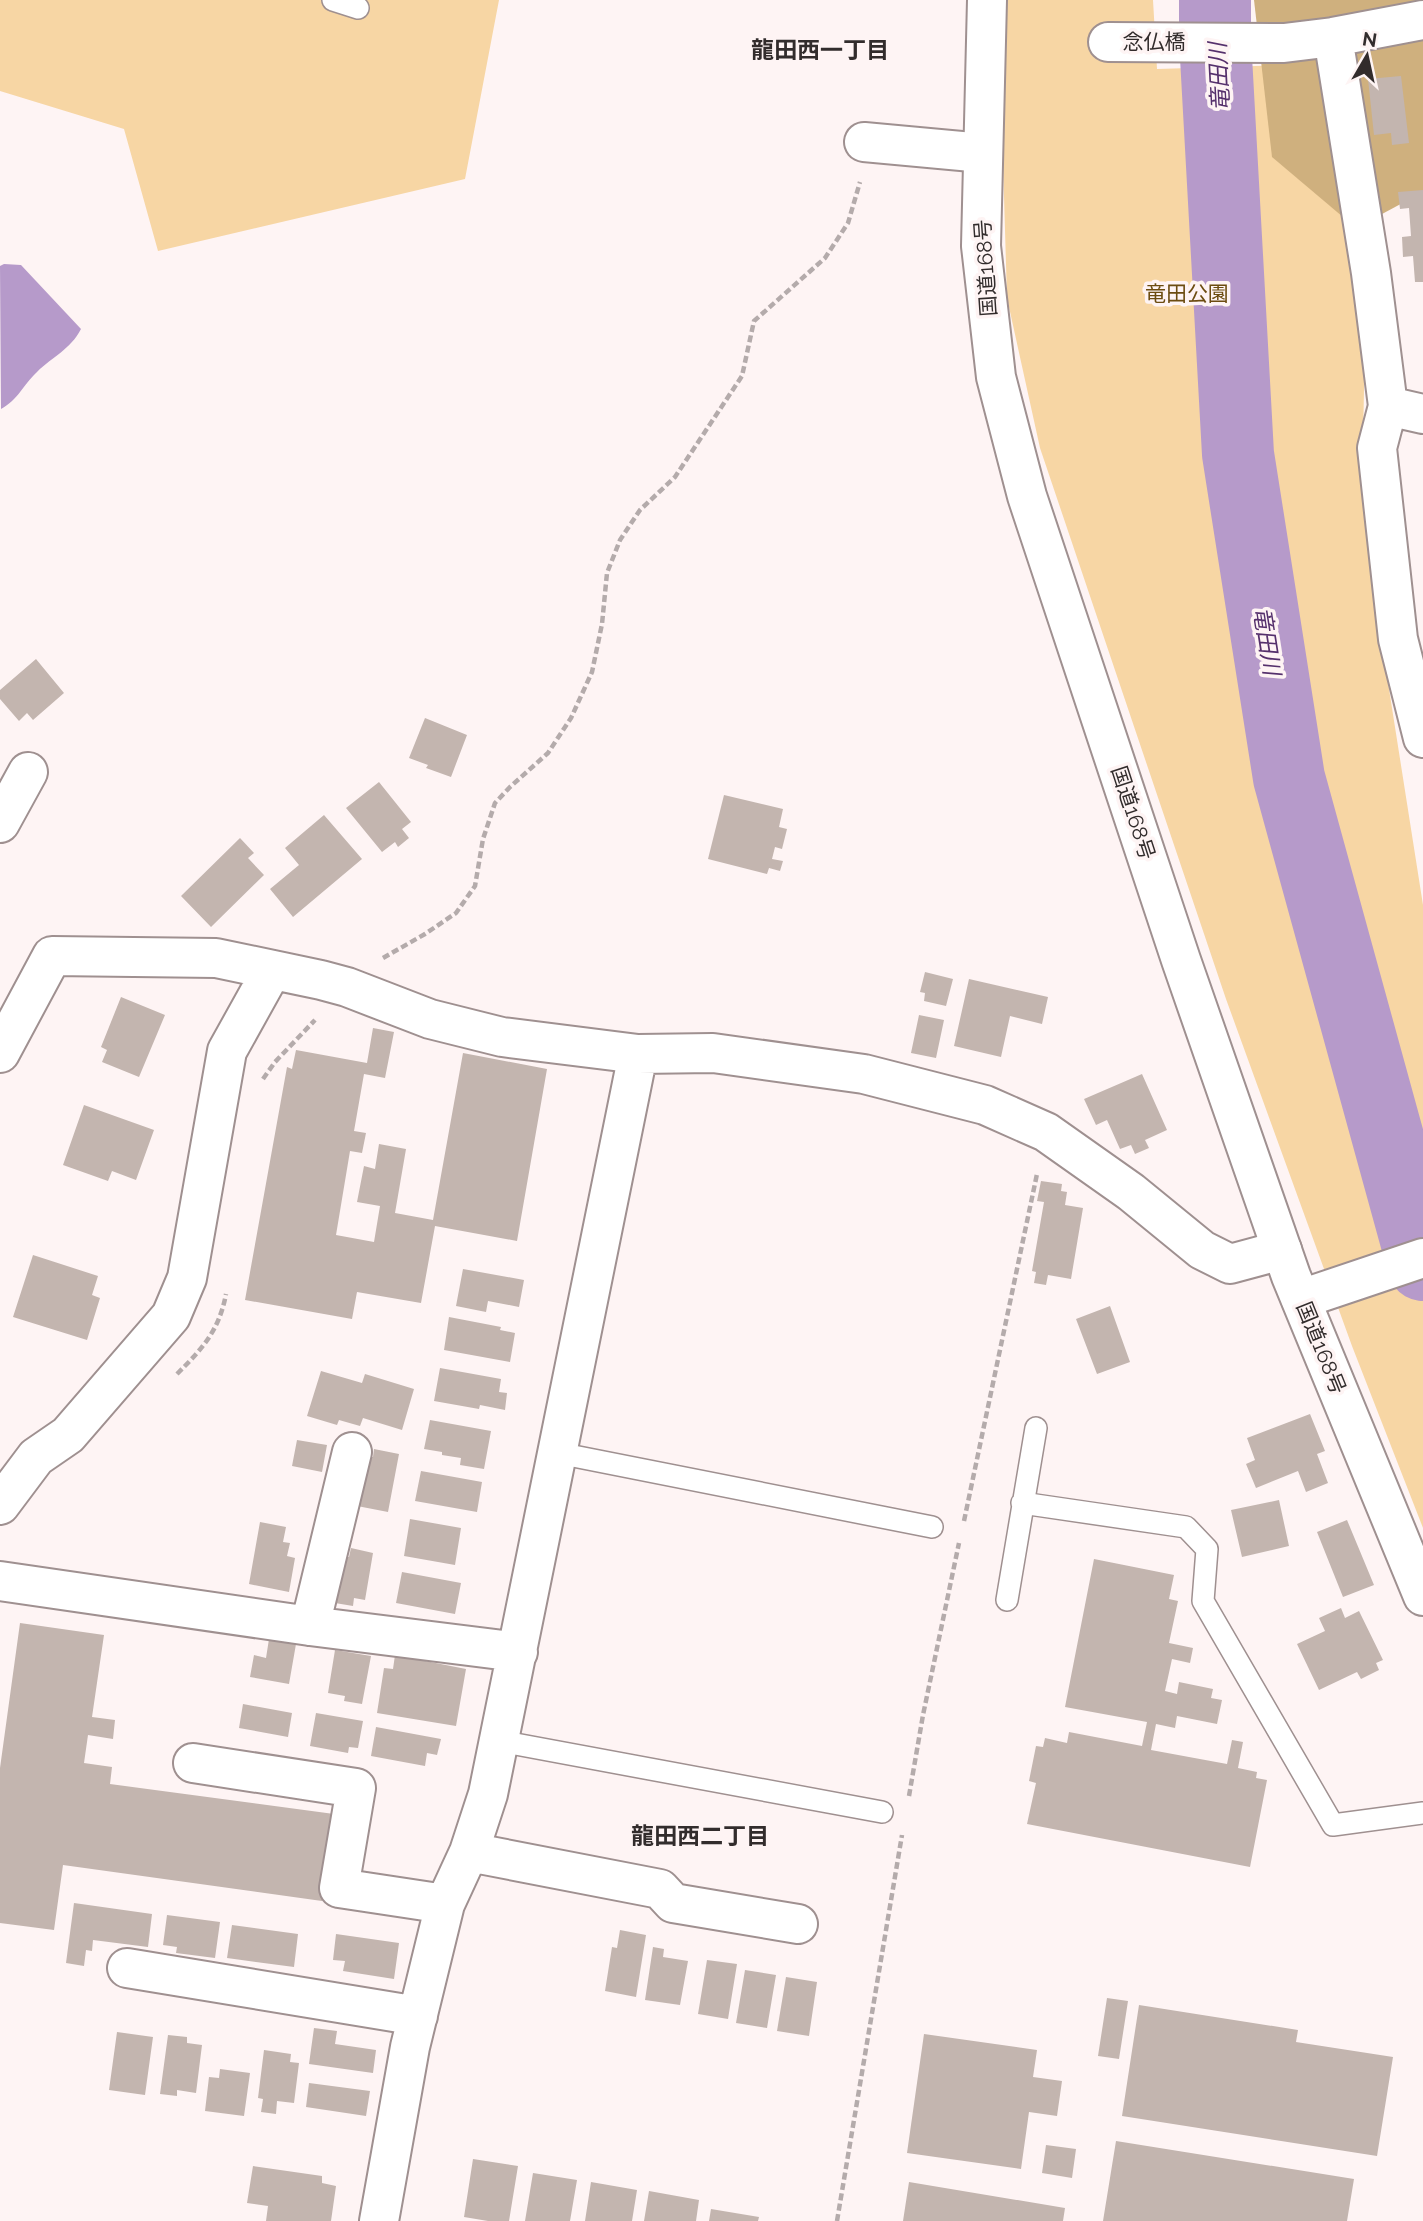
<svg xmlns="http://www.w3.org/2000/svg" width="1423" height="2221" viewBox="0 0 1423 2221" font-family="Raleway,'Noto Sans JP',sans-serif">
<rect width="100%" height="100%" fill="#fef4f4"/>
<path fill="#f7d6a4" d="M 0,0 L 499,0 L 465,179 L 158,251 L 124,129 L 0,91 Z
M 1007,0 L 1153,0 L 1157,69 L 1320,64 L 1366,289 L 1363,440 L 1389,689 L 1423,905 L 1423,1528 L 1352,1346 L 1226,999 L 1040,448 L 1007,298 L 1002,128 Z"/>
<path fill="#cfb07e" d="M 1254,0 L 1423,0 L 1423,192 L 1356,228 L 1272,157 Z"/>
<path fill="#b69aca" d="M 4,264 L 21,265 L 81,329 C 70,350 53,356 37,372 C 23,385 18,400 1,409 L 0,266 Z"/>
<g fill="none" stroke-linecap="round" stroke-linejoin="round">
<path stroke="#b69aca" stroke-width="72" d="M 1215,0 L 1215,39 L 1238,454 L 1289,778 L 1423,1265"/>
</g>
<path fill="#c3b5af" d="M 1401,76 L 1409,143 L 1392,145 L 1391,133 L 1374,135 L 1368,79 Z
M 1423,190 L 1423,282 L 1415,282 L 1413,256 L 1403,257 L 1402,237 L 1411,236 L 1409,208 L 1400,209 L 1398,192 Z
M 36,659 L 64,693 L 33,720 L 27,713 L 19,721 L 0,699 L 0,690 Z
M 425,718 L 467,735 L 451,777 L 426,768 L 428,765 L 409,758 Z
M 379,782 L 411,822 L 402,829 L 409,838 L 398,847 L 395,842 L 382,852 L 346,808 Z
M 724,795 L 783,809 L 779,827 L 787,829 L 782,849 L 775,847 L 772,859 L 783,861 L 780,871 L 769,868 L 767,874 L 708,859 Z
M 324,815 L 362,859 L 293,917 L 270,889 L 299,865 L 285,848 Z
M 240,838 L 254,853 L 248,858 L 264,875 L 211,927 L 181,896 Z
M 925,972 L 953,979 L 946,1006 L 924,1001 L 925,993 L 920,992 Z
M 969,979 L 1048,997 L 1042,1024 L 1010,1016 L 1001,1057 L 954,1046 Z
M 121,997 L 165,1015 L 139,1077 L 102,1062 L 107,1050 L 101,1047 Z
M 919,1015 L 944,1020 L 936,1058 L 911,1053 Z
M 373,1028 L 394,1032 L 385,1078 L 364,1074 L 354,1131 L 366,1133 L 362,1153 L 350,1151 L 336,1235 L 374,1242 L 380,1206 L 357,1202 L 364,1166 L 375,1169 L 379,1144 L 406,1149 L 395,1213 L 433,1220 L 463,1053 L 547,1069 L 517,1241 L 435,1226 L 421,1303 L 357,1292 L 352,1319 L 245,1300 L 287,1067 L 292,1069 L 296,1050 L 367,1063 Z
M 1142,1074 L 1167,1130 L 1145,1140 L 1149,1148 L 1135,1154 L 1131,1145 L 1120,1149 L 1107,1120 L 1096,1125 L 1084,1099 Z
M 84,1105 L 154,1130 L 136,1180 L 112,1171 L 108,1181 L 63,1165 Z
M 1041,1181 L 1062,1184 L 1061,1191 L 1067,1192 L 1065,1205 L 1083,1208 L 1071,1279 L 1048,1275 L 1046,1285 L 1034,1283 L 1036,1272 L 1032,1271 L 1044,1202 L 1037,1201 Z
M 33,1255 L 98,1276 L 92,1295 L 100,1298 L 87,1340 L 13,1317 Z
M 463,1269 L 524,1280 L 519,1307 L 488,1301 L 486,1312 L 456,1306 Z
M 1110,1306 L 1130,1362 L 1097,1374 L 1076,1319 Z
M 449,1317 L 501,1327 L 500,1330 L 515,1333 L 510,1362 L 444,1350 Z
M 440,1368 L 501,1379 L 499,1392 L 507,1393 L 505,1410 L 480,1405 L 479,1409 L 434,1401 Z
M 321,1371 L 362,1383 L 365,1374 L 414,1389 L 402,1430 L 363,1418 L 360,1426 L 339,1420 L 337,1425 L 307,1416 Z
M 1310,1414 L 1325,1451 L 1317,1454 L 1328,1483 L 1306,1492 L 1298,1471 L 1256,1488 L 1246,1464 L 1255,1460 L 1247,1438 Z
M 430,1420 L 491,1431 L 484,1469 L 460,1465 L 461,1458 L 442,1455 L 442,1452 L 424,1449 Z
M 297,1440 L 327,1445 L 322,1472 L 292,1466 Z
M 374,1449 L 399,1454 L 388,1512 L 352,1505 L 361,1455 L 373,1457 Z
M 421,1471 L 482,1482 L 477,1512 L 415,1501 Z
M 1279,1500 L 1289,1546 L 1242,1557 L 1231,1510 Z
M 410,1519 L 461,1528 L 455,1565 L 404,1556 Z
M 1347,1520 L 1374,1585 L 1343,1597 L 1317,1532 Z
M 260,1522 L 286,1527 L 283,1542 L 290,1543 L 287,1556 L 295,1558 L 289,1592 L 249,1584 Z
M 351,1548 L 373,1553 L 365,1600 L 354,1598 L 353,1606 L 329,1602 L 337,1556 L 349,1557 Z
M 1094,1559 L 1174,1575 L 1169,1599 L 1178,1601 L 1169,1643 L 1193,1648 L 1190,1663 L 1172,1659 L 1165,1691 L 1177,1694 L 1179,1682 L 1213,1689 L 1211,1698 L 1222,1700 L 1217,1724 L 1177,1716 L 1175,1728 L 1156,1724 L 1151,1750 L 1227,1764 L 1232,1740 L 1243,1742 L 1238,1768 L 1257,1772 L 1256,1778 L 1267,1780 L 1250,1867 L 1027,1824 L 1036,1783 L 1029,1781 L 1036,1746 L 1043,1747 L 1045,1738 L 1067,1743 L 1069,1732 L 1142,1746 L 1147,1722 L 1065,1707 Z
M 402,1572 L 461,1583 L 455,1614 L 396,1603 Z
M 1341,1608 L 1345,1618 L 1359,1611 L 1383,1660 L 1376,1663 L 1379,1670 L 1361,1679 L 1357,1672 L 1319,1690 L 1297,1644 L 1325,1631 L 1319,1618 Z
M 20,1623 L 104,1635 L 92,1717 L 115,1720 L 113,1739 L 88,1735 L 84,1763 L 112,1767 L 110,1784 L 334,1814 L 322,1901 L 63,1865 L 54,1930 L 0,1923 L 0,1768 Z
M 269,1639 L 296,1644 L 289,1684 L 250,1677 L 254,1655 L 266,1658 Z
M 335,1650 L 371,1656 L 362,1704 L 344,1701 L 345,1696 L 328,1693 Z
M 395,1655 L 466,1669 L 456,1726 L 377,1713 L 384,1668 L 393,1669 Z
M 243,1704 L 292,1713 L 288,1737 L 239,1728 Z
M 316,1713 L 363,1721 L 358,1748 L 349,1747 L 348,1753 L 310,1746 Z
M 376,1727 L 441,1739 L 437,1755 L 427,1753 L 425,1766 L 371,1756 Z
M 74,1903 L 152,1914 L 148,1947 L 93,1940 L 92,1951 L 86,1950 L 84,1966 L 66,1963 Z
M 167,1915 L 220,1922 L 215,1958 L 176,1953 L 177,1947 L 163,1945 Z
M 232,1925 L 298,1934 L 294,1967 L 227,1958 Z
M 620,1930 L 646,1935 L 636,1997 L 605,1991 L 612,1947 L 617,1948 Z
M 336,1934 L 399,1943 L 394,1979 L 343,1971 L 345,1961 L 333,1960 Z
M 653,1947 L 664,1949 L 663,1957 L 688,1961 L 680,2005 L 645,2000 Z
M 707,1960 L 737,1964 L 728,2019 L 698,2014 Z
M 745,1970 L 776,1975 L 767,2028 L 736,2023 Z
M 786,1977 L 817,1982 L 809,2036 L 777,2031 Z
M 1107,1998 L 1128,2001 L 1119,2059 L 1098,2056 Z
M 1139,2005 L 1298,2030 L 1296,2042 L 1393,2057 L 1377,2156 L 1122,2116 Z
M 314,2028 L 337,2031 L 335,2044 L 376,2050 L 373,2073 L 309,2064 Z
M 117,2032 L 153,2037 L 145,2095 L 109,2090 Z
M 924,2034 L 1037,2050 L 1033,2077 L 1062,2081 L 1057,2116 L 1029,2112 L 1021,2169 L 907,2153 Z
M 168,2035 L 187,2037 L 187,2043 L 202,2045 L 196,2093 L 177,2090 L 177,2096 L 160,2094 Z
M 264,2050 L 291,2054 L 290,2062 L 299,2063 L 294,2103 L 277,2101 L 276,2114 L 261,2112 L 263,2099 L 258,2098 Z
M 220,2069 L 250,2073 L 244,2116 L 205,2111 L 209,2077 L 219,2078 Z
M 309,2083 L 370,2091 L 366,2116 L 306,2107 Z
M 1116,2141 L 1354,2179 L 1347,2221 L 1103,2221 Z
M 1046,2145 L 1076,2149 L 1072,2178 L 1042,2173 Z
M 473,2159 L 518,2166 L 509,2221 L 488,2221 L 464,2217 Z
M 253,2166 L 322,2176 L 322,2183 L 336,2186 L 331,2221 L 266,2221 L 268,2206 L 247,2203 Z
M 533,2173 L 577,2180 L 570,2221 L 525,2221 Z
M 591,2182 L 637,2190 L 632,2221 L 585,2221 Z
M 909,2182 L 1065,2208 L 1063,2221 L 903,2221 Z
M 649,2191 L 699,2200 L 696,2221 L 644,2221 Z
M 711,2209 L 759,2217 L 758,2221 L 709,2221 Z"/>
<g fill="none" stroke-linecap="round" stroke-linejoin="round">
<g stroke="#9f9090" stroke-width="24">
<path id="service" d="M 333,0 L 358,8
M 558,1453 L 932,1527
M 1022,1503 L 1186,1527 L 1207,1549 L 1203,1601 L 1333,1825 L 1423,1813
M 1007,1600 L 1036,1428
M 499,1741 L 882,1812"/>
</g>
<g stroke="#9f9090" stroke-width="42">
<path id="minor" d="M 1333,37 L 1371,273 L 1388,406 L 1377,448 L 1398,639 L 1423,738
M 1108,42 L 1284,43 L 1333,37 L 1423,20
M 864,142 L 983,153
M 1388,406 L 1423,414
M 0,823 L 28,772
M 0,1053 L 52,956 L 216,958 L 321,980 L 347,987 L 430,1019 L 502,1037 L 638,1054 L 713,1053 L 864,1074 L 985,1105 L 1046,1132 L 1131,1192 L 1202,1250 L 1230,1264 L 1282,1250
M 1301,1299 L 1423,1258
M 0,1505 L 36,1457 L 68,1435 L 171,1316 L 187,1278 L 227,1051 L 272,970
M 0,1581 L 310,1626 L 518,1652
M 310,1626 L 352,1452
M 193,1763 L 356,1788 L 339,1888 L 445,1904
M 469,1852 L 660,1889 L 673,1903 L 798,1924
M 127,1968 L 418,2016
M 379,2221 L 410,2047 L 445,1904 L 469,1852 L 488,1794 L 638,1054"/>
</g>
<g stroke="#9f9090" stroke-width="42">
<path id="trunk" d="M 987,0 L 981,246 L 996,377 L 1027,496 L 1181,960 L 1291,1276 L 1423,1596"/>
</g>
<path stroke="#b4abab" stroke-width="4.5" stroke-dasharray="7 3.5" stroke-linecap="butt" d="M 383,958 L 425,934 L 456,913 L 475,886 L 483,839 L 495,803 L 510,787 L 548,753 L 571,718 L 592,672 L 602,624 L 607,573 L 620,540 L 640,510 L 675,477 L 742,376 L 754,321 L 825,258 L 848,223 L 860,182
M 263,1079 L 275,1062 L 315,1020
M 177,1374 C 202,1349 219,1331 226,1294
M 964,1521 L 1037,1174
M 909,1796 L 923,1715 L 959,1543
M 837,2221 L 902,1835"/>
<use href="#service" stroke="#fff" stroke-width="21"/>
<use href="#minor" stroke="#fff" stroke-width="38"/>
<use href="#trunk" stroke="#fff" stroke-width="38"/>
</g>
<g text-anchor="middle" stroke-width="7" stroke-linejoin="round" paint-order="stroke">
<g font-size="21" fill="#322c2c" stroke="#fef4f4">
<text x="1154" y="49">念仏橋</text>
<text transform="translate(986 268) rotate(-94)" y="7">国道168号</text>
<text transform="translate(1133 813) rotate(72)" y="7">国道168号</text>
<text transform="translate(1321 1348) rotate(68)" y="7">国道168号</text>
</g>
<g font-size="21" fill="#6c4c10" stroke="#fef4f4">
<text x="1187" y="301">竜田公園</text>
</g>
<g font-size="23" font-weight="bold" fill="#322c2c" stroke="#fef4f4">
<text x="820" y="58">龍田西一丁目</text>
<text x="700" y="1844">龍田西二丁目</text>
</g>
<g font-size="23" font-style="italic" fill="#55306c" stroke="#fef4f4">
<text transform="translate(1219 77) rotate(-93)" y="8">竜田川</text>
<text transform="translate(1267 641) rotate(81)" y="8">竜田川</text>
</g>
</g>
<g transform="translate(1367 56) rotate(9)" stroke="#fef4f4" stroke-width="5" paint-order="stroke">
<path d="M0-5L12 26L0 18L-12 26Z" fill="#322c2c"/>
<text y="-10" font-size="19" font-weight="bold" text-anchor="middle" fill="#322c2c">N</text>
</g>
</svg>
